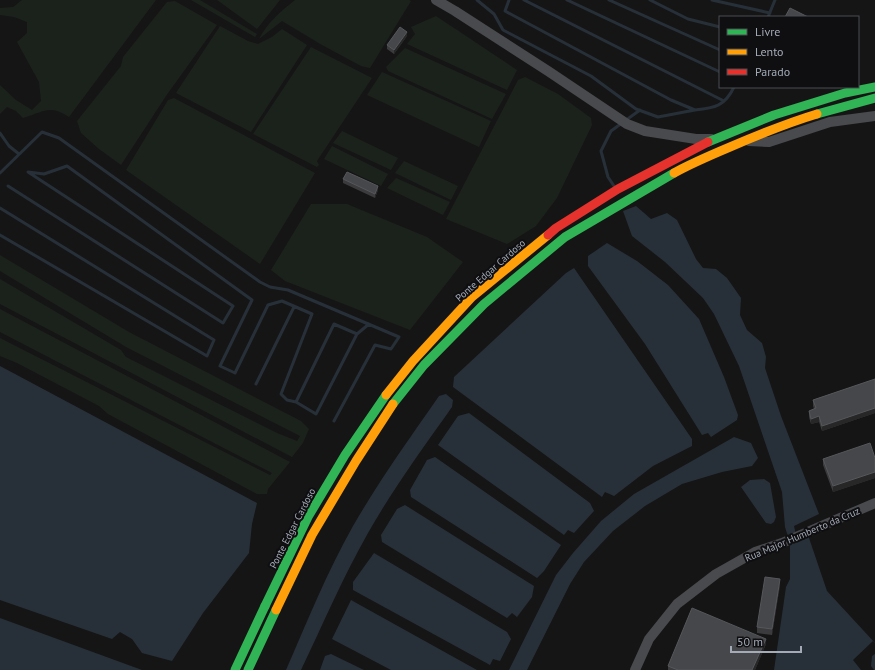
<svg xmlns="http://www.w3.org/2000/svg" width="875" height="670" viewBox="0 0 875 670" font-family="'PT Sans',sans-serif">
<rect width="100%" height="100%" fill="#151515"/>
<path fill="#1b221c" d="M 22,0 L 156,0 L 69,117 C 49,104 44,112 23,118 L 16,111 L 7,107 L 0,114 L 0,85 L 16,100 L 32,110 L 41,101 L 39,82 L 17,42 L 27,33 L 27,22 L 14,17 L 0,15 L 0,8 L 13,7 Z
M 191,0 L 200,0 L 257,34 L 255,37 Z
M 217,0 L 280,0 L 257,29 Z
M 295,0 L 409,0 L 411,1 L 370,68 L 361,66 L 322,45 L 282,21 L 259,39 C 267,23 281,11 295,0 Z
M 175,1 L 217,25 L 166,96 L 121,165 L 99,149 L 81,133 L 77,121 L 121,66 L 123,57 L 167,2 Z
M 436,16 L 517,70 L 507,90 L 407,44 L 415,34 L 411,27 Z
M 220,26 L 248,41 L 258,44 L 272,37 L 282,29 L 307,45 L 251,132 L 176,93 Z
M 311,47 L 372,78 L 317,161 L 319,165 L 317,167 L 253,134 Z
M 405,48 L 506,94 L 492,119 L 388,71 L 386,67 Z
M 382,72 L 491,121 L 479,147 L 367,95 Z
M 525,77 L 558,94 L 591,118 L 592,125 L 557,198 L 536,226 L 507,244 L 446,219 L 518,80 Z
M 174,98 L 315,173 L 260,264 L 126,170 L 168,100 Z
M 342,131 L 398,158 L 391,170 L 333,143 Z
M 332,146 L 388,174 L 381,186 L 324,159 Z
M 404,161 L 458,186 L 451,200 L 395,173 Z
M 396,178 L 450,202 L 443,215 L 387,188 Z
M 311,204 L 347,204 L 427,237 L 463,262 L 410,330 L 285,281 L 271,270 Z
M 0,255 L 129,332 L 301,421 L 309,429 L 303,443 L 292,457 L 0,304 L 0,279 L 121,350 L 126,357 L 277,433 L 297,441 L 300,436 L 126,347 L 0,271 Z
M 0,309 L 290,462 L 268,489 L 267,494 L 257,494 L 108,414 L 99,406 L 17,363 L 0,356 L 0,338 L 270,475 L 272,473 L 0,332 Z"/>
<path fill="#273038" d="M 636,206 L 651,219 L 667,213 L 677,220 L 696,259 L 703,268 L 716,269 L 727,278 L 741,298 L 740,315 L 747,330 L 762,343 L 766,357 L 765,368 L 781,416 L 819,514 L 794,526 L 797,539 L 808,535 L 827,591 L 875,643 L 875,670 L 774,670 L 786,587 L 790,579 L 790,543 L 785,527 L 782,492 L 739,366 L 714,314 L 703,298 L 665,262 L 632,236 L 623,211 Z
M 607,243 L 637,261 L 668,285 L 699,319 L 724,377 L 738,415 L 737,420 L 711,437 L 708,433 L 702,435 L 645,344 L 588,266 L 588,256 Z
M 574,268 L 692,439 L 692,446 L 653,466 L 614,496 L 605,492 L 602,497 L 453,387 L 454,377 L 566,273 Z
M 0,366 L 257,503 L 252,524 L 249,553 L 203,613 L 172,661 L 142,653 L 132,639 L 120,632 L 112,639 L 0,600 Z
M 446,394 L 453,400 L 452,407 C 423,448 393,489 368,533 C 343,577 323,624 301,670 L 286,670 C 307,622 327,572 353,526 C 379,481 409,439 439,396 Z
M 469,413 L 590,503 L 594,511 L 574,533 L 568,530 L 564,535 L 438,445 L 458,416 Z
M 734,437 L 751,443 L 758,458 L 752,466 L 722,472 L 682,484 L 645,506 L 613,531 L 584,562 L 570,584 L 527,670 L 509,670 L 556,575 L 573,553 L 601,521 L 634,494 Z
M 435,457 L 561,545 L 544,571 L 537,578 L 411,497 L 410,490 L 427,460 Z
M 764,479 L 770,483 L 776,517 L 774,522 L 771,524 L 766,523 L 741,487 L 750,480 Z
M 405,505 L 534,586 L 532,597 L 517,617 L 512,613 L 507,618 L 382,542 L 381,535 L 397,509 Z
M 374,553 L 507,632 L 511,639 L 500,661 L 493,659 L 490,665 L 353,590 L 353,582 Z
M 351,600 L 477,670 L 391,670 L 332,639 Z
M 0,618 L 142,670 L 0,670 Z
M 331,654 L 364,670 L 320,670 L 325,656 Z"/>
<path fill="#151515" d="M 873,641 L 875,643 L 875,654 L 872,656 L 871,666 L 874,670 L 861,670 L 853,660 Z"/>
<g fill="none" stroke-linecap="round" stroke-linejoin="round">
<path stroke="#273038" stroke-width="3" d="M 477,0 L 494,14 L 503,30 L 591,76 L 636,109 L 658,117 L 695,110 L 671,100 L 505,11 L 509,0
M 524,0 L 724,101
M 567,0 L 720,72
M 609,0 L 720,50
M 650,0 L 688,19 L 720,27
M 712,0 L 770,13
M 768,17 L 775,0
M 695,110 C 715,108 725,106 734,87
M 0,133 L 9,146 L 19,154
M 0,173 L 42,132 L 59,138 L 260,282 L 270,287 L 288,290 L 399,337 L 391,349 L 375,345 L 334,421
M 8,186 L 223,323 L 233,306 L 28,172 L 44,174 L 67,166 L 252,300 L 220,366 L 235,373 L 268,305 L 282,301 L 312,314 L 281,394 L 287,400 L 296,402 L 334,324 L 357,334
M 614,186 L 608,177 L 601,151 L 611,131 L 640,110
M 0,208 L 214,340 L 207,356 L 0,235
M 256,384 L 294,307
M 296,402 L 316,414 L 357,334 L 369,324"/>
<path stroke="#494a4e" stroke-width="10" d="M 436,0 L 455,11 L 548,71 L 627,124 L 645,131 L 696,139 L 711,139
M 749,141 L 769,142 L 830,122 L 875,116
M 635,670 L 649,639 L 677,604 L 716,574 L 755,552 L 782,543 L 875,503"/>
<path stroke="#30b455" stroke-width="9" d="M 235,670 L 265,606
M 248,670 L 276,610"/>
<path stroke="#30b455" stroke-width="9" d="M 817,114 L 875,98
M 708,142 L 774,115 L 845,93 L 875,87
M 393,404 L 424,365 L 484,304 L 565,237 L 674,173
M 265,606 L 308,517 L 345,455 L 386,395"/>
<path stroke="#ff9f0a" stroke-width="9" d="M 674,173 C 692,163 711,155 730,147 C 758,135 787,123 817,114
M 386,395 L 413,361 L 472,297 L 548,235
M 276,610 L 312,535 L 356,461 L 393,404"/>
<path stroke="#e5322d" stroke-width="9" d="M 548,235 L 556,228 L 618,189 L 708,142"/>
</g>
<path fill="#3b3b3d" d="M 407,36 L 394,54 L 387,49 L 387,45 Z
M 343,179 L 378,190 L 375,198 L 343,183 Z
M 875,379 L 875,413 L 822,431 L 819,422 L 811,424 L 809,417 L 809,411 L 814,409 L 813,406 L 813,400 Z
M 875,458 L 875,478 L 833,492 L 823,465 L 823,459 Z
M 780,585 L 772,635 L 757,633 L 757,627 Z
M 766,644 L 755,670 L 668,670 L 668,666 Z"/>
<path fill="#272728" d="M 407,32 L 407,36 L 394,54 L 394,50 Z
M 378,186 L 378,190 L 375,198 L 375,194 Z
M 875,408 L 875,413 L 822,431 L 822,426 Z
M 819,416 L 819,422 L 811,424 L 811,419 Z
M 875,472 L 875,478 L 833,492 L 833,486 Z
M 780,579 L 780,585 L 772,635 L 772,629 Z
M 766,639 L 766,644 L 755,670 L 752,670 Z"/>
<path fill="#46474a" stroke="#55575b" d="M 790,8 L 808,17 L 785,17 Z
M 400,27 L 407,32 L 394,50 L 387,45 Z
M 347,172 L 378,186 L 375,194 L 343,179 Z
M 875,379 L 875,408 L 822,426 L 819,416 L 811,419 L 809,411 L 816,408 L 813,400 Z
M 870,443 L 875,458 L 875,472 L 833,486 L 823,459 Z
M 765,577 L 780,579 L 772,629 L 757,627 Z
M 692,608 L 766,639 L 752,670 L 678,670 L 668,666 Z"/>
<g text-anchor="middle" stroke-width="4" stroke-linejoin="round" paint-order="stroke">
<g font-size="10" fill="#a4abb7" stroke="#0f0f11">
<text transform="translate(490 270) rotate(-41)" y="4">Ponte Edgar Cardoso</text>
<text transform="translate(292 528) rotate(-63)" y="4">Ponte Edgar Cardoso</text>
<text transform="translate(802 534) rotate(-23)" y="4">Rua Major Humberto da Cruz</text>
</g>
</g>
<rect x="719" y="16" width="140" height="72" fill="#0f0f11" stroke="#4b4d53"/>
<rect x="727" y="29" width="20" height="6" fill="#30b455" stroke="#4b4d53"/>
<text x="755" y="36" font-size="12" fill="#a4abb7">Livre</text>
<rect x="727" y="49" width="20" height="6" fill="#ff9f0a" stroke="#4b4d53"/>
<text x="755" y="56" font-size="12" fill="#a4abb7">Lento</text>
<rect x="727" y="69" width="20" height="6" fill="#e5322d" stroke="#4b4d53"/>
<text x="755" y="76" font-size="12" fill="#a4abb7">Parado</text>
<path d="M731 646v6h70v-6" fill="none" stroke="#a4abb7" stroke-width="2"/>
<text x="737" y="646" font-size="12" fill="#a4abb7" stroke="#0f0f11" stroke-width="3" paint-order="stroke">50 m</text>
</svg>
